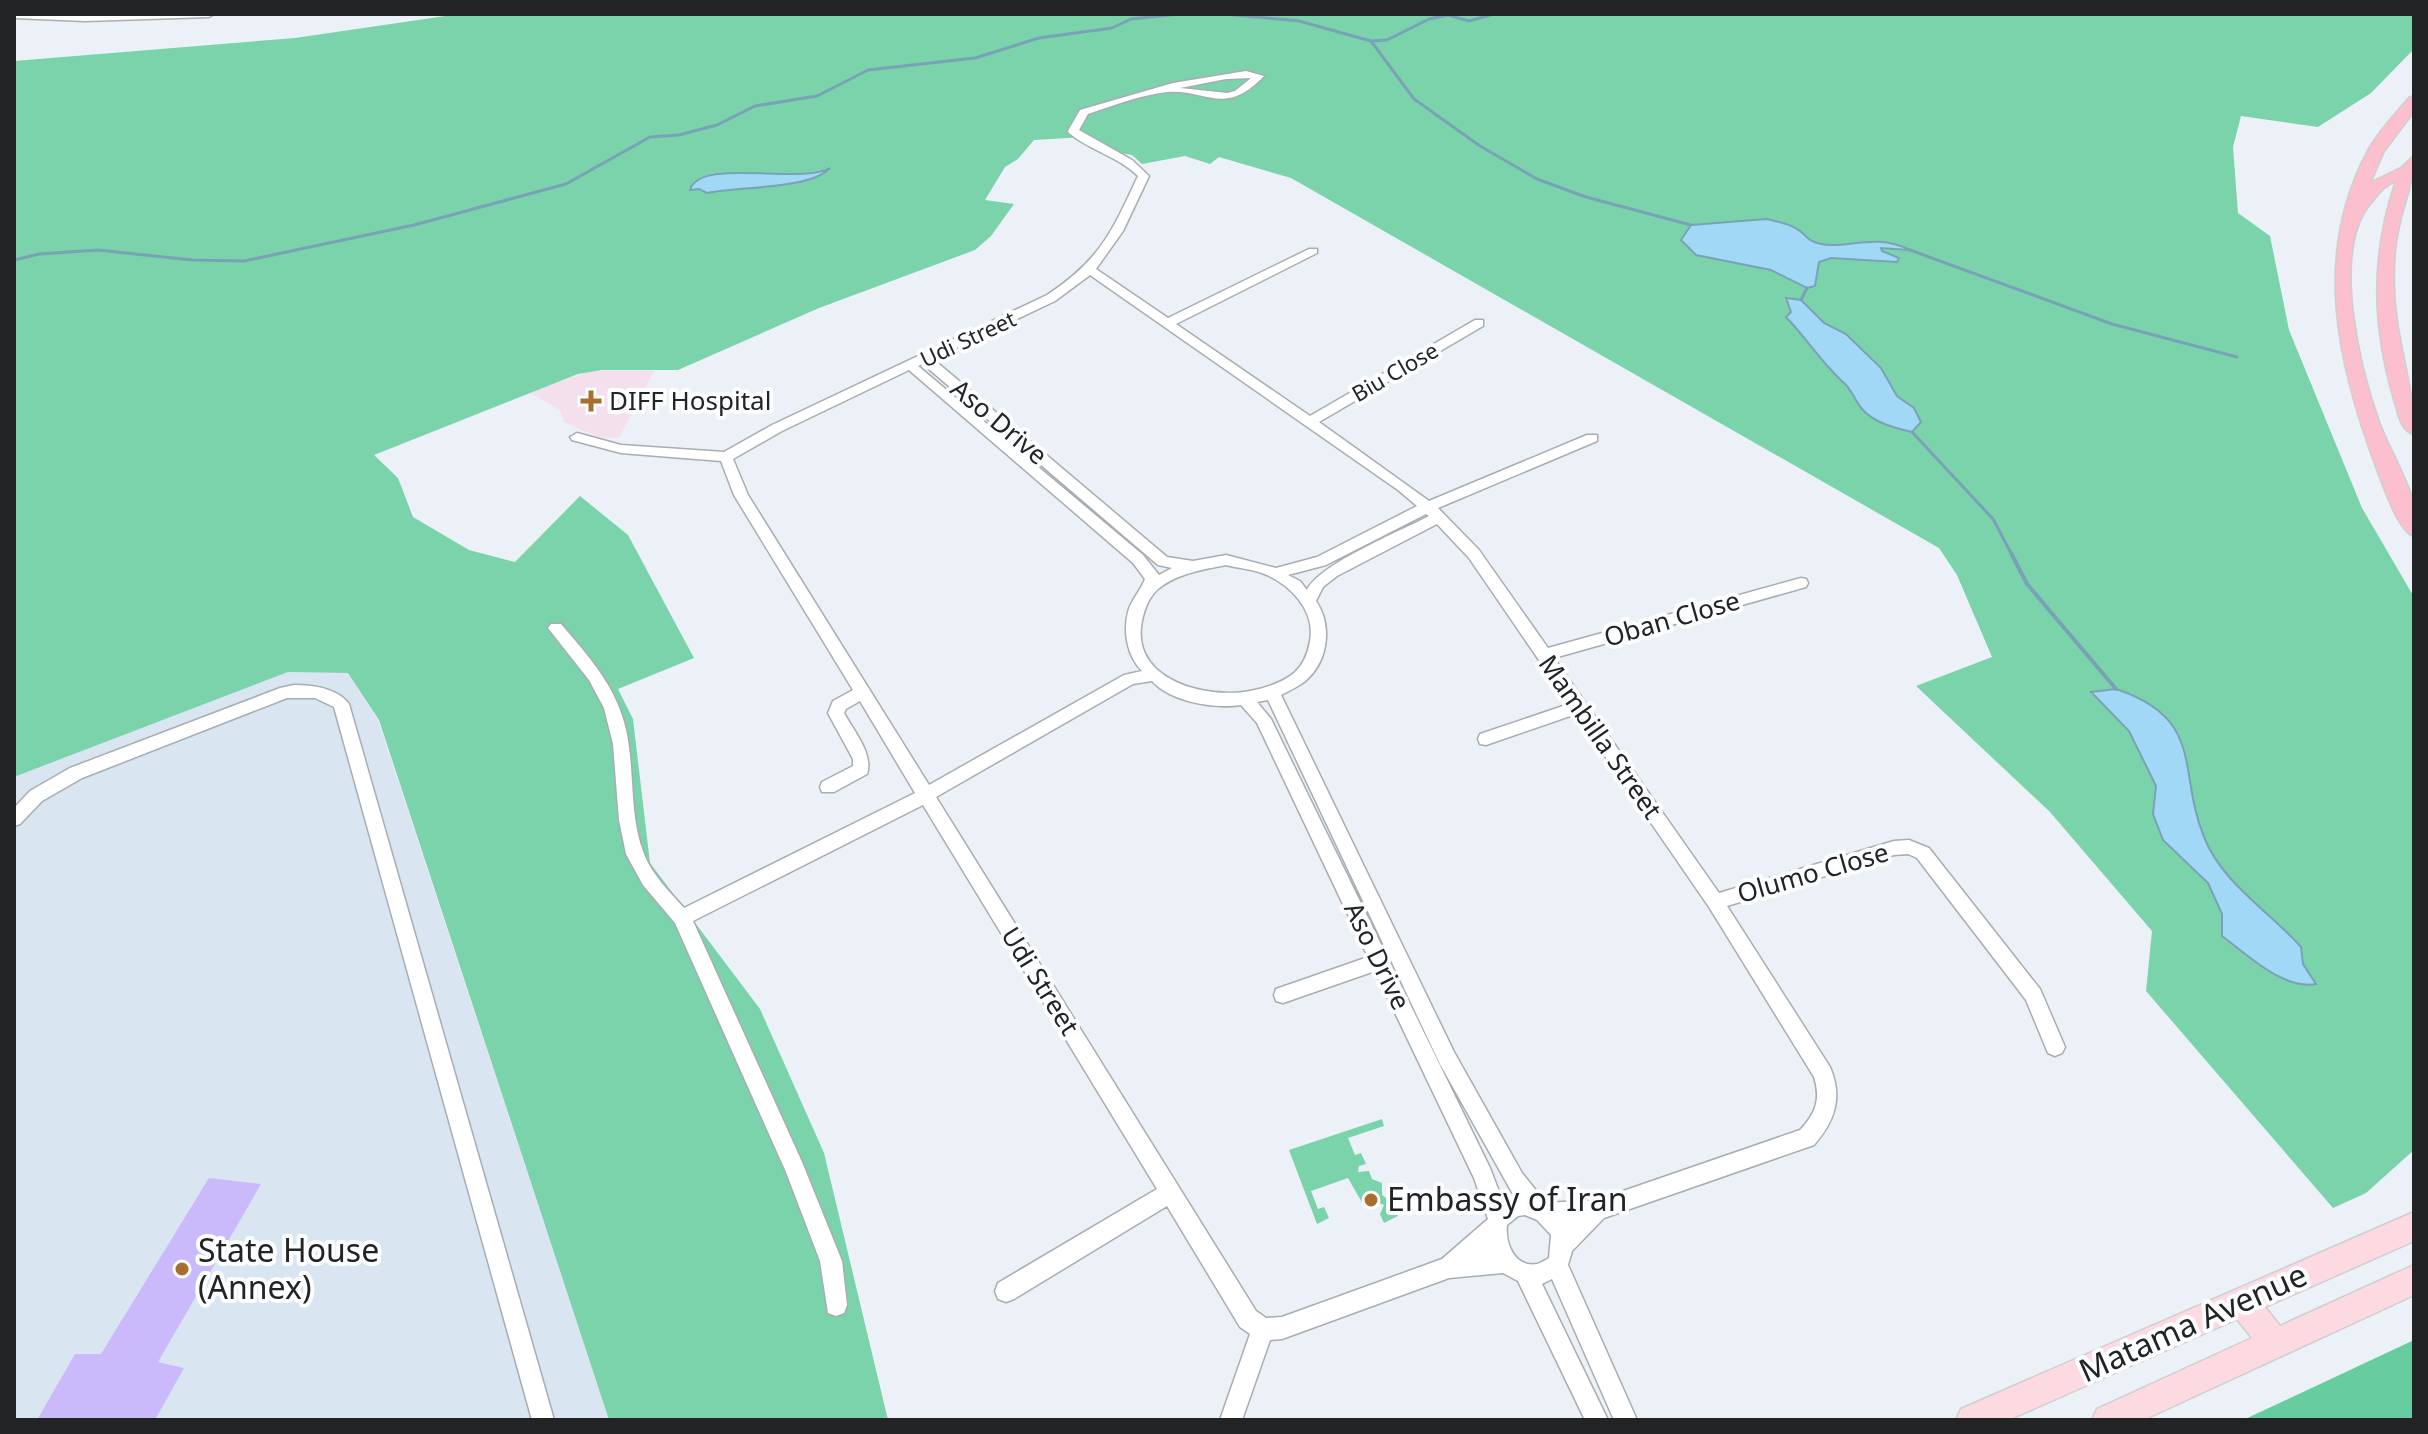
<svg xmlns="http://www.w3.org/2000/svg" width="2428" height="1434" viewBox="0 0 2428 1434" font-family="'Noto Sans',sans-serif">
<rect width="100%" height="100%" fill="#ebf1f6"/>
<path fill="#d9e5f0" d="M 288,672 L 348,673 L 378,720 L 609,1420 L 14,1420 L 14,777 Z"/>
<path fill="#f4dfed" d="M 591,371 L 654,371 L 619,438 L 598,437 L 564,422 L 560,410 L 529,392 Z"/>
<path fill="#7bd3ab" d="M 459,14 L 2414,14 L 2414,49 L 2371,93 L 2318,127 L 2241,116 L 2233,147 L 2238,213 L 2270,236 L 2289,330 L 2362,508 L 2414,597 L 2414,1150 L 2366,1193 L 2333,1208 L 2146,991 L 2152,931 L 2050,812 L 1916,686 L 1992,657 L 1957,575 L 1939,548 L 1291,178 L 1219,157 L 1210,164 L 1185,156 L 1142,164 L 1132,155 L 1107,151 L 1084,137 L 1034,140 L 1018,159 L 1005,167 L 985,200 L 1014,204 L 991,236 L 975,250 L 819,308 L 678,370 L 602,370 L 578,374 L 374,455 L 398,478 L 413,517 L 469,550 L 515,562 L 580,496 L 628,535 L 694,658 L 618,689 L 633,719 L 650,863 L 760,1009 L 824,1153 L 888,1420 L 609,1420 L 379,720 L 348,673 L 288,672 L 14,777 L 14,61 L 295,38 Z
M 1382,1119 L 1384,1126 L 1348,1138 L 1355,1155 L 1361,1153 L 1366,1164 L 1359,1166 L 1358,1172 L 1369,1171 L 1372,1179 L 1382,1183 L 1382,1195 L 1393,1203 L 1398,1216 L 1384,1223 L 1380,1214 L 1384,1205 L 1368,1198 L 1364,1206 L 1348,1178 L 1311,1191 L 1318,1209 L 1324,1207 L 1329,1218 L 1317,1224 L 1289,1150 Z"/>
<path fill="#67cda1" d="M 2414,1340 L 2414,1420 L 2243,1420 Z"/>
<path fill="#a0d8f5" stroke="#7aa2b7" stroke-width="2" d="M 830,168 C 810,190 737,186 707,193 L 699,189 L 690,190 C 699,157 801,185 830,168 Z
M 1767,219 C 1777,222 1788,223 1797,229 C 1802,231 1806,238 1812,241 C 1841,254 1870,230 1910,250 L 1881,248 L 1882,251 L 1899,258 L 1897,262 L 1831,258 L 1819,262 L 1815,286 L 1807,288 L 1771,270 L 1696,255 L 1681,240 L 1691,225 Z
M 1786,298 L 1801,300 L 1824,323 L 1846,334 L 1881,368 L 1897,396 L 1914,408 L 1921,422 L 1912,432 C 1895,428 1874,423 1862,409 C 1855,401 1852,390 1844,383 C 1822,363 1807,339 1786,317 L 1791,312 Z
M 2116,689 C 2206,719 2177,771 2204,837 C 2222,883 2269,911 2301,947 L 2303,964 L 2316,984 C 2283,990 2248,955 2222,936 L 2222,914 L 2208,883 L 2163,840 L 2153,814 L 2156,786 L 2129,731 L 2091,692 Z"/>
<g fill="none" stroke-linecap="round" stroke-linejoin="round">
<path stroke="#7aa2b7" stroke-width="3" d="M 1224,14 L 1299,21 L 1371,41 L 1387,40 L 1429,19 L 1448,15 L 1469,21 L 1494,14
M 1371,41 L 1414,99 L 1480,146 L 1537,179 L 1586,197 L 1691,225
M 1910,250 L 2112,324 L 2237,357
M 14,260 L 39,254 L 98,250 L 192,260 L 244,261 L 414,225 L 566,184 L 650,137 L 679,135 L 717,125 L 755,106 L 817,96 L 868,70 L 975,58 L 1039,38 L 1112,28 L 1131,19 L 1180,14
M 1801,300 L 1807,288
M 1912,432 L 1993,519 L 2012,555"/>
<path stroke="#7aa2b7" stroke-width="4" d="M 2011,553 L 2027,584 L 2116,689"/>
</g>
<path fill="#cabafc" d="M 209,1178 L 261,1184 L 158,1362 L 184,1368 L 155,1420 L 37,1420 L 75,1354 L 101,1354 Z"/>
<g fill="none" stroke-linecap="round" stroke-linejoin="round">
<g stroke="#a7adb2" stroke-width="3">
<path id="minor" d="M 14,14 L 214,14 L 209,17 L 85,21 L 14,18 Z
M 1246,71 L 1264,76 C 1222,120 1204,85 1160,93 C 1136,97 1111,106 1088,114 L 1079,130 L 1132,160 L 1149,176 L 1123,231 L 1096,269 L 1168,318 L 1309,249 L 1317,249 L 1317,253 L 1176,324 L 1310,416 L 1475,320 L 1483,320 L 1483,326 L 1319,422 L 1429,501 L 1587,435 L 1597,435 L 1597,441 L 1438,508 L 1479,550 L 1548,648 L 1801,578 L 1806,579 L 1808,583 L 1806,587 L 1554,658 L 1719,893 L 1894,841 L 1909,840 L 1929,848 L 2040,989 L 2065,1047 L 2062,1053 L 2055,1056 L 2048,1053 L 2026,1000 L 1917,858 L 1908,854 L 1894,855 L 1727,906 L 1830,1067 C 1843,1097 1835,1121 1814,1145 L 1604,1218 L 1572,1251 L 1568,1265 L 1637,1420 L 1614,1420 L 1552,1279 L 1542,1284 L 1608,1420 L 1585,1420 L 1518,1281 L 1503,1273 L 1449,1278 L 1282,1339 L 1270,1340 L 1242,1420 L 1220,1420 L 1250,1334 L 1240,1327 L 1167,1206 L 1014,1299 L 1006,1302 L 998,1299 L 995,1291 L 998,1283 L 1157,1189 L 923,805 L 693,921 L 802,1162 L 842,1261 L 847,1305 L 844,1313 L 836,1316 L 828,1313 L 820,1261 L 786,1172 L 675,923 L 643,885 L 626,854 L 619,820 L 613,744 L 604,708 L 589,680 L 548,628 L 551,624 L 561,624 C 583,650 608,677 620,710 C 638,756 626,808 644,854 C 652,875 670,892 684,908 L 915,793 L 860,701 L 846,709 L 844,713 C 853,730 874,754 867,774 L 834,792 L 822,792 L 820,787 L 822,782 L 853,766 L 853,759 L 828,713 L 833,701 L 853,690 L 734,495 L 721,461 L 621,453 L 572,440 L 570,437 L 577,433 L 621,445 L 724,452 L 772,425 L 1047,295 C 1100,260 1112,232 1138,176 C 1119,157 1091,151 1069,133 L 1068,131 L 1080,110 L 1173,83 ZM 1251,78 L 1235,91 L 1227,93 L 1180,88 L 1226,79 ZM 1090,275 L 1398,490 L 1417,506 L 1317,557 L 1276,568 L 1226,555 L 1193,561 L 1167,557 L 933,359 L 1055,301 ZM 923,364 L 1158,565 L 1172,568 L 1159,575 L 1143,555 L 918,366 ZM 909,370 L 1133,563 L 1145,579 C 1141,590 1131,600 1128,612 C 1123,632 1127,656 1142,671 L 1124,675 L 929,785 L 748,495 L 733,459 L 782,431 ZM 1426,514 L 1429,516 C 1401,531 1319,564 1307,590 L 1300,581 L 1288,575 L 1326,565 ZM 1437,524 L 1469,558 L 1569,704 L 1480,734 L 1478,739 L 1480,744 L 1486,745 L 1576,714 L 1709,907 L 1814,1077 C 1821,1099 1816,1113 1800,1130 L 1597,1200 L 1546,1203 L 1522,1173 L 1454,1052 L 1281,695 C 1289,691 1297,687 1304,682 C 1328,663 1333,626 1316,601 L 1323,587 L 1337,576 ZM 1226,565 C 1237,568 1251,569 1262,573 C 1289,583 1316,610 1310,641 C 1308,653 1304,664 1294,673 C 1282,683 1265,688 1250,691 C 1209,699 1135,682 1141,627 C 1143,613 1147,599 1158,589 C 1178,573 1202,570 1226,565 ZM 1152,681 C 1171,702 1214,709 1241,705 L 1257,723 L 1368,957 L 1276,989 L 1274,995 L 1276,1001 L 1283,1003 L 1375,971 L 1474,1178 L 1488,1219 L 1442,1259 L 1282,1317 L 1266,1318 L 1256,1311 L 936,797 L 1133,684 ZM 1268,700 L 1440,1064 L 1514,1196 L 1503,1202 L 1490,1168 L 1271,719 L 1257,702 ZM 1525,1215 L 1537,1220 L 1551,1235 L 1549,1258 C 1545,1260 1541,1263 1537,1264 C 1514,1268 1505,1242 1507,1225 L 1518,1216 Z
M 294,685 C 313,685 337,688 349,704 L 554,1420 L 532,1420 L 334,707 L 315,698 L 287,698 L 82,778 L 42,801 L 20,824 L 14,826 L 14,808 L 30,791 L 70,768 L 280,688 Z"/>
</g>
<g stroke="#cecfcf" stroke-width="3">
<path id="major" d="M 2414,1212 L 2414,1241 L 2265,1307 L 2280,1326 L 2414,1265 L 2414,1295 L 2143,1420 L 2092,1420 L 2097,1409 L 2252,1338 L 2237,1319 L 2008,1420 L 1956,1420 L 1961,1409 Z"/>
</g>
<g stroke="#cecfcf" stroke-width="3">
<path id="highway" d="M 2414,96 L 2414,111 L 2384,151 L 2370,183 L 2401,168 L 2414,156 C 2414,180 2405,199 2400,222 C 2394,244 2393,266 2394,289 C 2395,339 2414,385 2414,434 C 2400,431 2398,411 2394,399 C 2372,324 2371,255 2396,181 C 2383,185 2378,195 2369,205 C 2331,254 2360,370 2380,425 C 2390,450 2408,481 2414,505 C 2416,515 2414,527 2414,536 C 2399,532 2383,485 2377,469 C 2338,365 2312,255 2368,151 C 2378,132 2395,115 2409,98 Z"/>
</g>
<use href="#minor" fill="#fff" fill-rule="evenodd"/>
<use href="#major" fill="#fdd9e1" fill-rule="evenodd"/>
<use href="#highway" fill="#fcbfcd" fill-rule="evenodd"/>
</g>
<g fill="#a86e2d" stroke="#fcfdff" stroke-width="3">
<path d="M587 389h8v8h8v8h-8v8h-8v-8h-8v-8h8z"/>
<circle cx="1371" cy="1200" r="8"/>
<circle cx="182" cy="1269" r="8"/>
</g>
<g text-anchor="middle" stroke-width="8" stroke-linejoin="round" paint-order="stroke">
<g font-size="22" fill="#212325" stroke="#fcfdff">
<text transform="translate(968 339) rotate(-25)" y="8">Udi Street</text>
<text transform="translate(1395 372) rotate(-30)" y="8">Biu Close</text>
</g>
<g font-size="26" fill="#212325" stroke="#fcfdff" text-anchor="start">
<text x="609" y="410">DIFF Hospital</text>
</g>
<g font-size="26" fill="#212325" stroke="#fcfdff">
<text transform="translate(999 422) rotate(40)" y="9">Aso Drive</text>
<text transform="translate(1672 619) rotate(-16)" y="9">Oban Close</text>
<text transform="translate(1600 737) rotate(55)" y="9">Mambilla Street</text>
<text transform="translate(1813 873) rotate(-16)" y="9">Olumo Close</text>
<text transform="translate(1377 956) rotate(64)" y="9">Aso Drive</text>
<text transform="translate(1040 981) rotate(58)" y="9">Udi Street</text>
</g>
<g font-size="32" fill="#212325" stroke="#fcfdff" text-anchor="start">
<text x="1387" y="1211">Embassy of Iran</text>
<text x="198" y="1262">State House<tspan x="198" dy="37">(Annex)</tspan></text>
</g>
<g font-size="32" fill="#212325" stroke="#fcfdff">
<text transform="translate(2193 1323) rotate(-24)" y="11">Matama Avenue</text>
</g>
</g>
<rect width="2428" height="1434" fill="none" stroke="#212325" stroke-width="32"/>
</svg>
